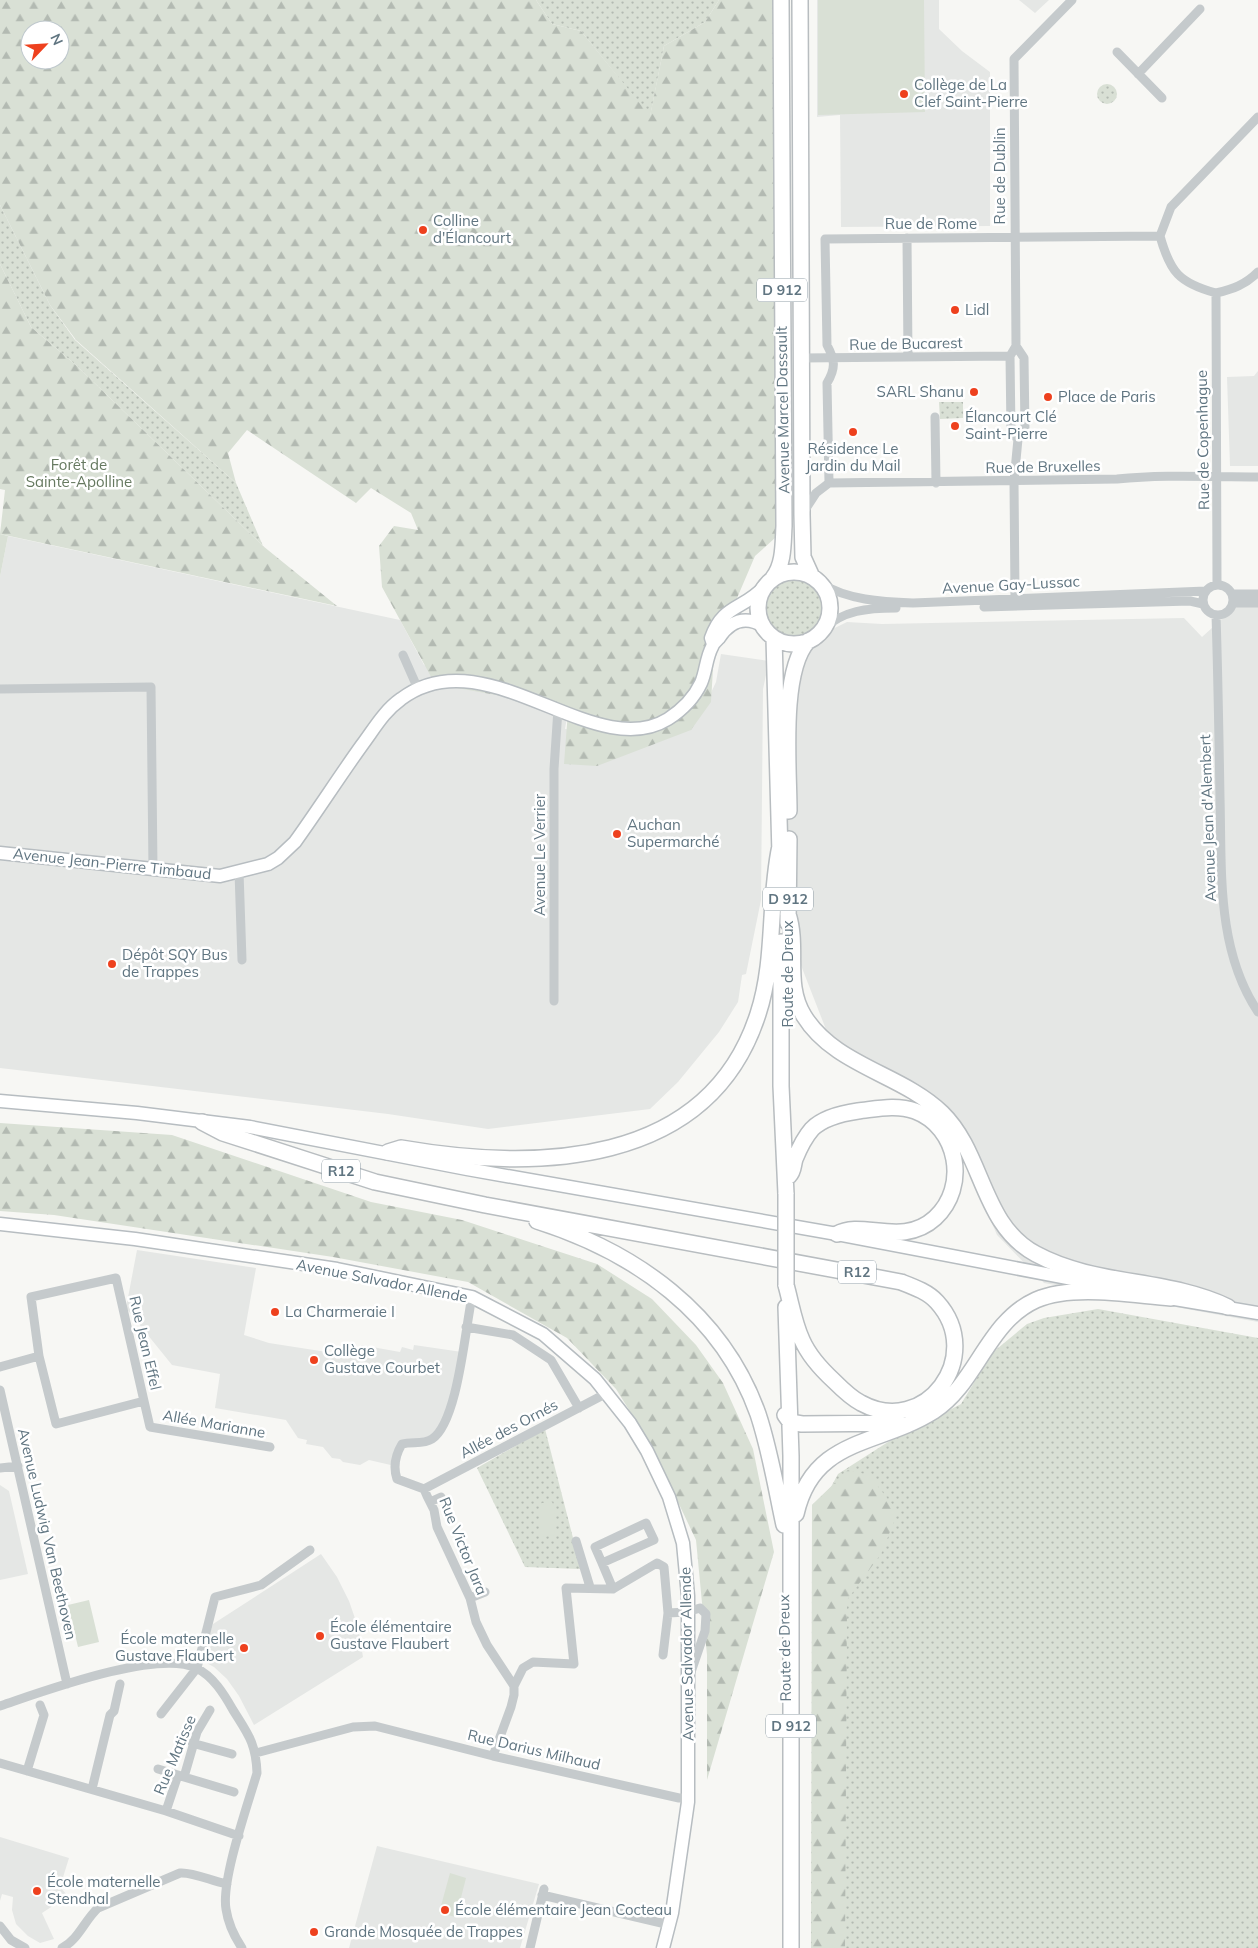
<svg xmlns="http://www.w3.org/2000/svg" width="1258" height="1948" viewBox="0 0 1258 1948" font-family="Mulish,sans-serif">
<defs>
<pattern id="grass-dots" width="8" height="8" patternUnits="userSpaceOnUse" patternTransform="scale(1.25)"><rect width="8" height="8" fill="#d9e0d5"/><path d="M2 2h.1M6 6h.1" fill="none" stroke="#b3bab2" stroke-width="1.8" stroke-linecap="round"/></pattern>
<pattern id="forest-firs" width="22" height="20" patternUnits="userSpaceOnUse" patternTransform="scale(1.25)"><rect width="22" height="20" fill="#d9e0d5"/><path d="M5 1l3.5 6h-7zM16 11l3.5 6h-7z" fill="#b3bab2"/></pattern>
</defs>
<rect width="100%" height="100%" fill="#f7f7f4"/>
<path fill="#e5e7e5" d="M 817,0 L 939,0 L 939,29 L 962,51 L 990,72 L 990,226 L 841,227 L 840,115 L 817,117 Z
M 1019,0 L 1049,0 L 1035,13 Z
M 1258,371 L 1258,466 L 1230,466 L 1227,377 L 1254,376 Z
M 8,536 L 400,620 L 424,665 L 568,711 L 565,729 L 577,730 L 708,699 L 716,682 L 721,654 L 769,661 L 763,689 L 761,900 L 746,974 L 742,975 L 738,1002 L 719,1032 L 678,1082 L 650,1109 L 488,1129 L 388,1114 L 0,1068 L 0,577 Z
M 1258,603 L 1258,1322 L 1044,1283 L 997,1235 L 970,1172 L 937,1116 L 895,1082 L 834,1050 L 795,950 L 780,731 L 804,643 L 847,622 L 882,624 L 1184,618 L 1202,637 L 1223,618 L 1230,605 Z
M 137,1250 L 256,1268 L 244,1335 L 269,1343 L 346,1355 L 347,1352 L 360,1354 L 361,1345 L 400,1352 L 402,1347 L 413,1350 L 414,1345 L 462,1352 L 453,1402 L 437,1435 L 407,1442 L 395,1466 L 369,1460 L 360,1465 L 343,1462 L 340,1459 L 332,1458 L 323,1447 L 306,1444 L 307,1440 L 298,1438 L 286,1420 L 215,1408 L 220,1374 L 172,1365 L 126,1308 Z
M 0,1485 L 9,1491 L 28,1574 L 0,1580 Z
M 321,1554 L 337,1577 L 349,1601 L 358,1627 L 363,1657 L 254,1725 L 239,1696 L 227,1679 L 214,1667 L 201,1660 L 213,1624 Z
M 0,1837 L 69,1858 L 60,1887 L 68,1896 L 42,1913 L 54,1939 L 40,1943 L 28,1936 L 16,1924 L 12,1910 L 13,1897 L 2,1894 L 0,1901 Z
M 377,1846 L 539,1884 L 520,1948 L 349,1948 Z"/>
<path fill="url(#grass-dots)" d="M 536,0 L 719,0 L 705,22 L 664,46 L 650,117 L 581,31 L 552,24 Z
M1097 94a10 10 0 1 1 20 0a10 10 0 1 1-20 0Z
M 0,205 L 50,305 L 75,340 L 236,483 L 263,546 L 77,366 L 31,327 L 0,264 Z
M 939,402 L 963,402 L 963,418 L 940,419 Z
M762 607a30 30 0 1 1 60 0a30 30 0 1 1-60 0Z
M 1098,1309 L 1258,1338 L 1258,1948 L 811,1948 L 812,1505 L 831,1487 L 838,1474 L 888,1442 L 961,1404 L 992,1353 L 1027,1324 L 1044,1318 Z
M 545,1429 L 581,1569 L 525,1567 L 477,1468 Z"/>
<path fill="url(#forest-firs)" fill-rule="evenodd" d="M 0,0 L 536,0 L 552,24 L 581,31 L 650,116 L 664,46 L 705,22 L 719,0 L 776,0 L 775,538 L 755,556 L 714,652 L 711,702 L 691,730 L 597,766 L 564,764 L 568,711 L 557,706 L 435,684 L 382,587 L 379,546 L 394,526 L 418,530 L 411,513 L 371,488 L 356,503 L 247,430 L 228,453 L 236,483 L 76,340 L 50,305 L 0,205 ZM 30,30 L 60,30 L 60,60 L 30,60 Z
M 0,264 L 31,327 L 77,366 L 263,546 L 337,606 L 0,534 L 5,490 L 0,489 Z
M 0,1123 L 172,1135 L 371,1202 L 462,1220 L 597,1264 L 652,1299 L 696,1345 L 723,1383 L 753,1449 L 774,1552 L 707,1780 L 707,1655 L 696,1540 L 651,1445 L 616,1389 L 567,1338 L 468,1282 L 333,1257 L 54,1215 L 0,1211 Z
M 848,1470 L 869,1475 L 898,1512 L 881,1554 L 847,1600 L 845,1948 L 812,1948 L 812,1505 Z"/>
<path fill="#d9e0d5" d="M 818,0 L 924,0 L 925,112 L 818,115 Z
M 0,534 L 8,536 L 0,577 Z
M 552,1502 L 554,1506 L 555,1535 L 542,1537 L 539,1534 L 539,1506 L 542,1503 Z
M 89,1600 L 99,1642 L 78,1647 L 68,1605 Z
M 450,1873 L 466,1878 L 456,1917 L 439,1913 Z"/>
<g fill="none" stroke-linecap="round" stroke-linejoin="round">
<g stroke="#b7bdc1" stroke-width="15">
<path id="secondary" d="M 713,644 L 711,638 C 723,604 743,610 764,587
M 0,853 L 220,876 L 268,864 L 278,858 L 295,842 C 318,810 339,777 362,745 C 374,729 384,711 401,699 C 486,635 594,765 668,719 C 682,710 694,698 701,683 C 706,672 706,658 712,647 C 713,643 716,641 719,638 C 730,621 745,615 763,626
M 0,1101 L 137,1113 L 250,1127 L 467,1169 L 837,1234 L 1114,1287
M 0,1224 L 135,1239 L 337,1269 L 472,1297 L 543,1334 L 595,1379 L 630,1423 L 647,1451 L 669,1497 L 683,1543 L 688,1596 L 688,1802 L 672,1913 L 663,1948
M 1163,1297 L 1258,1313"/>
</g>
<g stroke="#b8bdc0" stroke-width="18">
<path id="primary" d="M 800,0 L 802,515 L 803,557 L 812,577
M758 608a36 36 0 1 1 72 0a36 36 0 1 1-72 0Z
M 773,578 C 784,564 783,544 784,526 L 781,0
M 774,638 L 780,854
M 789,811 C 789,768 780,672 808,641
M 788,914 C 799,948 784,984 804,1016 C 835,1066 902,1074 942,1113 C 984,1154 981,1225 1036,1254 C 1095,1286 1169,1278 1228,1307
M 788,923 L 789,839
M 781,942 L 781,1086 L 786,1194
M 202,1122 L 223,1133 L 375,1182 L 485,1205 L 901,1282 C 914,1287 928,1292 937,1302 C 986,1356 925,1438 861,1403 C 851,1398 842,1389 834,1381 C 821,1369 809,1356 802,1340 C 794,1323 791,1303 786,1285
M 388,1152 L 401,1148 C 534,1171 708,1169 758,1014 C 776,959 768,901 780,846
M 789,1176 C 794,1171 793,1165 795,1159 C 799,1149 805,1137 812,1129 C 823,1118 844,1113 858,1111 C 876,1109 896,1104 915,1111 C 958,1127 969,1187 935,1218 C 902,1248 862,1219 837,1234
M 537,1221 C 635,1252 722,1313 758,1414 C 770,1450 776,1488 784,1525
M 786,1307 L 791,1456 L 791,1948
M 785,1415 L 790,1422 L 802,1424 L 900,1423
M 796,1514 C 813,1437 879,1446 934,1411 C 977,1383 987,1322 1036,1300 C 1073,1284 1131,1295 1171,1298"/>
</g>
<path stroke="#c5cacc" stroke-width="9" d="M 1117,52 L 1162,98
M 1138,74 L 1200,9
M 1160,236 L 1171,207 L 1258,117
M 1160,236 C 1170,272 1179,283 1216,293
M 907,238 L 908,357
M 1216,293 L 1217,585
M 1216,293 C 1233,289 1245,285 1258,272
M 1016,346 L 1014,59 L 1072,0
M 802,358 L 1010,356
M 935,417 L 936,483
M 829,483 L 827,383 C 836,368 835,360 827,345 L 825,239 L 1160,236
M 803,513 L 816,493 L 829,483 L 1117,479 C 1164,474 1211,477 1258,477
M 820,583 C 848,600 881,602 913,603 L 1206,591
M1203 600a15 15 0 1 1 30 0a15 15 0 1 1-30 0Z
M 1232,594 L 1258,594
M 1015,597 L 1014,481 L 1018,439 L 1025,431 L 1024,358 L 1016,346 L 1010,356 L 1011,432 L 1018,439
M 1233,603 L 1258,603
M 984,607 L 1190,601 L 1203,604
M 1216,615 C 1218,676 1219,737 1220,798 C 1222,870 1216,949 1258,1012
M 822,630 C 843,610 868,608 896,608
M 403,655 L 418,689
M 0,689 L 151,687 L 153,869
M 239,872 L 242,960
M 554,1001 L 554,769 L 558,709
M 472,1297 C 465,1329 458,1422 432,1439 C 423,1445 412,1441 402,1444 C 396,1454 393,1467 397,1479 L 424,1489 L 427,1496 L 434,1510 L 437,1527 L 470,1598 L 476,1622 L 487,1645 L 514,1686 L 514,1695 L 511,1707 L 493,1756
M 466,1327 L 513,1335 L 551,1360 L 579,1408
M 0,1367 L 39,1356 L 56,1424 L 144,1401 L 116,1278 L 31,1297 L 39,1356
M 0,1390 L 67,1684
M 144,1401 L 150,1427 L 270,1447
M 0,1468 L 18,1466
M 424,1489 L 607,1393
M 430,1502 L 441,1497
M 576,1541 L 590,1587
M 602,1563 L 595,1547 L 646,1523 L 654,1540 L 602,1563 L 613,1589
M 470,1598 L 485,1592
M 668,1613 L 687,1612 L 700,1608 L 706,1614 L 705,1631 L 691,1672
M 514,1686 L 523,1668 L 533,1662 L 574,1664 L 566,1588 L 613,1589 L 657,1563 L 664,1567 L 668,1613 L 663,1655
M 0,1706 C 42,1692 157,1649 196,1668 C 213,1676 224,1694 233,1710 C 248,1734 256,1743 257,1773 C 248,1804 221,1880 226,1909 C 228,1923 234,1936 242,1948
M 161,1714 L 197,1668 L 215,1597 L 261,1585 L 310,1550
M 192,1743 L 232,1754
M 256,1753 L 353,1727 L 375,1726 L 493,1756 L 679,1798 L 688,1798
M 0,1763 L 166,1811 L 239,1836
M 158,1769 L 178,1775
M 27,1771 L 44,1715 L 40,1705
M 184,1777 L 234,1792
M 92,1789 L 110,1715 L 114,1711 L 120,1684
M 166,1811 L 178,1775 L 184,1777 L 197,1732 L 210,1710
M 542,1895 L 670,1925
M 0,1926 L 11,1940 L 25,1948
M 62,1948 C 79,1939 84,1921 98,1908 L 180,1873 C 194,1872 211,1881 227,1884
M 530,1948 L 544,1889"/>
<use href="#secondary" stroke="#fff" stroke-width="12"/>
<use href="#primary" stroke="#fff" stroke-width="15"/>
<g stroke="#b8bdc0" stroke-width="18" stroke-linecap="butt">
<path id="primary-bridge" d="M 786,1285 L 786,1194"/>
</g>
<use href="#primary-bridge" stroke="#fff" stroke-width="15"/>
</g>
<g fill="#ee411e" stroke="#fff" stroke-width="2">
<circle cx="904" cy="94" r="5"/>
<circle cx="423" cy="230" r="5"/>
<circle cx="955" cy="310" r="5"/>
<circle cx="974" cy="392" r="5"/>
<circle cx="1048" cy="397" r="5"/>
<circle cx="955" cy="426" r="5"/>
<circle cx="853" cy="432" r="5"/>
<circle cx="617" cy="834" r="5"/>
<circle cx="112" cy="964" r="5"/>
<circle cx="275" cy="1312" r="5"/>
<circle cx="314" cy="1360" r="5"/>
<circle cx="320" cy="1636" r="5"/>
<circle cx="244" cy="1648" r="5"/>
<circle cx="37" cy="1891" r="5"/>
<circle cx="445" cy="1910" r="5"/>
<circle cx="314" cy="1932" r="5"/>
</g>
<g text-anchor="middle" stroke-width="5" stroke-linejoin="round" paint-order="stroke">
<g fill="#fff" stroke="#909ea7" stroke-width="1">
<rect x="757" y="278.5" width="50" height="23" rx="4"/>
<rect x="763" y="887.5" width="50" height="23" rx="4"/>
<rect x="322" y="1159.5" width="38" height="23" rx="4"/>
<rect x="838" y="1260.5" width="38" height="23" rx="4"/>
<rect x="766" y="1714.5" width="50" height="23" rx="4"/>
</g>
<g font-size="14" font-weight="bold" fill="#607581">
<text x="782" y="295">D 912</text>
<text x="788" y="904">D 912</text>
<text x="341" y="1176">R12</text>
<text x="857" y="1277">R12</text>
<text x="791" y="1731">D 912</text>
</g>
<g font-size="15" fill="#607581" stroke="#fff" text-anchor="start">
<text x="914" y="90">Collège de La<tspan x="914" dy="17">Clef Saint-Pierre</tspan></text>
<text x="433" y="226">Colline<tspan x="433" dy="17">d'Élancourt</tspan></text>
<text x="965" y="315">Lidl</text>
<text x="964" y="397" text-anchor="end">SARL Shanu</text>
<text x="1058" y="402">Place de Paris</text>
<text x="965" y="422">Élancourt Clé<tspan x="965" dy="17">Saint-Pierre</tspan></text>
<text x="853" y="454" text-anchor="middle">Résidence Le<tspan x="853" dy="17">Jardin du Mail</tspan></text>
<text x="627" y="830">Auchan<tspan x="627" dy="17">Supermarché</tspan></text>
<text x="122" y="960">Dépôt SQY Bus<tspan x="122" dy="17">de Trappes</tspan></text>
<text x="285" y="1317">La Charmeraie I</text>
<text x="324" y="1356">Collège<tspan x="324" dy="17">Gustave Courbet</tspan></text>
<text x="330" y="1632">École élémentaire<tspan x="330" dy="17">Gustave Flaubert</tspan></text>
<text x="234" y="1644" text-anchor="end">École maternelle<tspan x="234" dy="17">Gustave Flaubert</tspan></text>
<text x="47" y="1887">École maternelle<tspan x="47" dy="17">Stendhal</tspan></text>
<text x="455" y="1915">École élémentaire Jean Cocteau</text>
<text x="324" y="1937">Grande Mosquée de Trappes</text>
</g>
<g font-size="15" fill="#607581" stroke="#fff">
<text transform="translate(1000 176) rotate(-90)" y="5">Rue de Dublin</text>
<text x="931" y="229">Rue de Rome</text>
<text transform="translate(906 344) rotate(-1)" y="5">Rue de Bucarest</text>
<text transform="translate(783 410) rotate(-91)" y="5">Avenue Marcel Dassault</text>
<text transform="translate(1203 440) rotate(-91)" y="5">Rue de Copenhague</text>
<text transform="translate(1043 467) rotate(-1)" y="5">Rue de Bruxelles</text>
<text transform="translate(1011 585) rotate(-3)" y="5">Avenue Gay-Lussac</text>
<text transform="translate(1208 818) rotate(-92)" y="5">Avenue Jean d'Alembert</text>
<text transform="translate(540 855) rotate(-90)" y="5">Avenue Le Verrier</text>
<text transform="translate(112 864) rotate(6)" y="5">Avenue Jean-Pierre Timbaud</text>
<text transform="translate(788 974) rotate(-90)" y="5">Route de Dreux</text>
<text transform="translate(382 1281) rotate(11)" y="5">Avenue Salvador Allende</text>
<text transform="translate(145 1343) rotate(77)" y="5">Rue Jean Effel</text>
<text transform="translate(214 1424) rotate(10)" y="5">Allée Marianne</text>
<text transform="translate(509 1429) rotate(-28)" y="5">Allée des Ornés</text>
<text transform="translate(47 1534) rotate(77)" y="5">Avenue Ludwig Van Beethoven</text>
<text transform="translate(463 1546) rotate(68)" y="5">Rue Victor Jara</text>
<text transform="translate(785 1648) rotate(-91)" y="5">Route de Dreux</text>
<text transform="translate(687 1654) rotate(-91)" y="5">Avenue Salvador Allende</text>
<text transform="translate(534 1750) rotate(13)" y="5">Rue Darius Milhaud</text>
<text transform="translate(175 1755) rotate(-67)" y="5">Rue Matisse</text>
</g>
<g font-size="15" fill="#667960" stroke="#fff">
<text x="79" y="470">Forêt de<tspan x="79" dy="17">Sainte-Apolline</tspan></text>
</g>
</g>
<g transform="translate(45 45) rotate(65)"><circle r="24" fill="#ffffff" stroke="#bfc8cd"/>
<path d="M0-4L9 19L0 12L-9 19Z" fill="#ee411e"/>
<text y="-8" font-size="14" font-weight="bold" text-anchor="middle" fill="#607581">N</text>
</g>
</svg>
